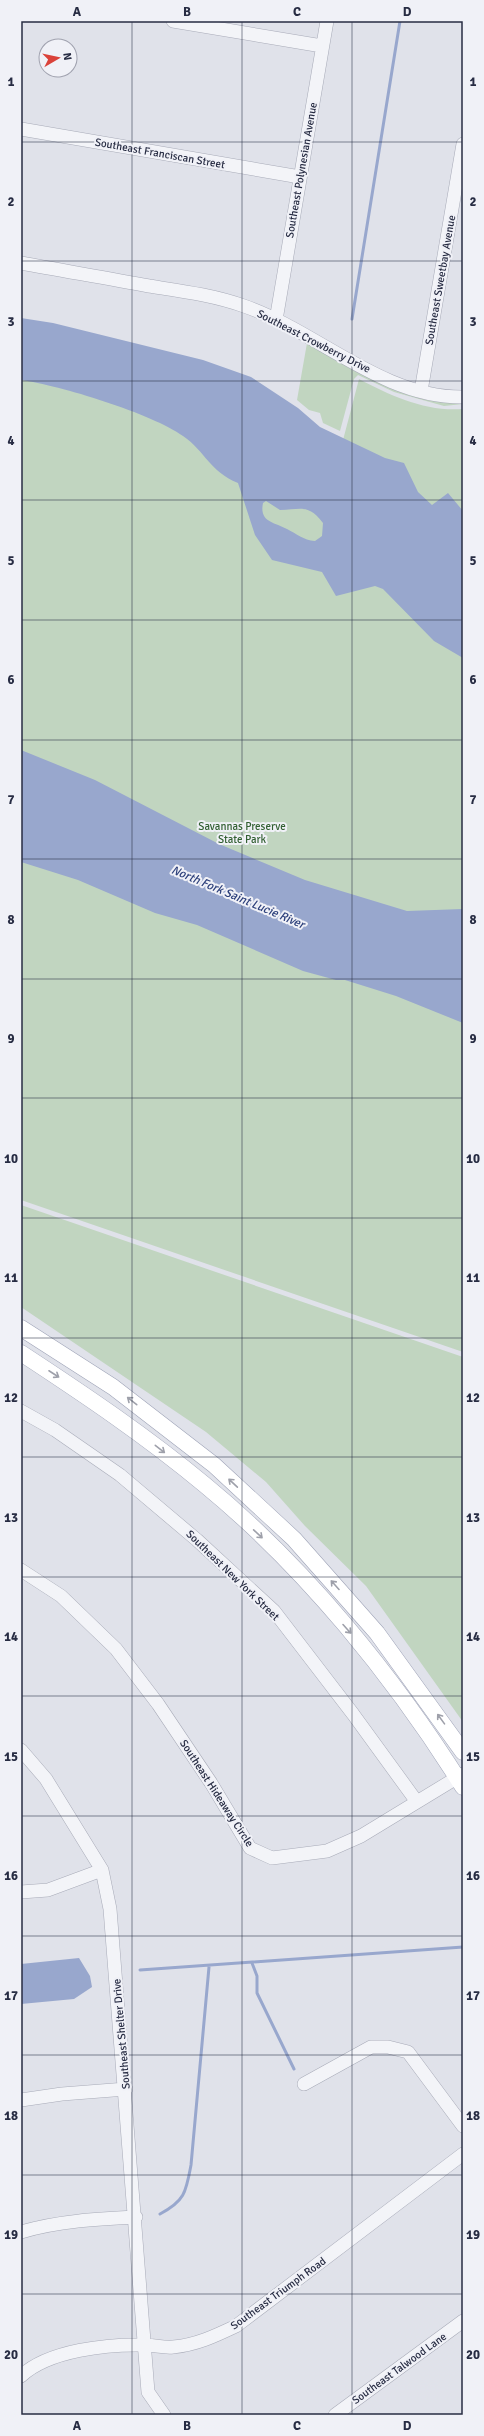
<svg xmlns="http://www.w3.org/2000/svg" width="484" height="2436" viewBox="0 0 484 2436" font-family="Signika,sans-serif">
<rect width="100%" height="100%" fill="#e0e2ea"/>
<path fill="#c1d5c0" d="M 307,343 L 382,383 L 463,402 L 463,404 L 444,406 L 394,392 L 358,375 L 354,379 L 340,431 L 323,423 L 320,413 L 309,410 L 297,400 Z
M 21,355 L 337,463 L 359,379 C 391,396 426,412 463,409 L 463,1352 L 21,1200 Z
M 21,1205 L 463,1357 L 463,1722 L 366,1586 L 305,1526 L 266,1482 L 206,1432 L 21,1307 Z"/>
<path fill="#98a7cd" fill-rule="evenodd" d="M 21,318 L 53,323 L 203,360 L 251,377 L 298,408 L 320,427 L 385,458 L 404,463 L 418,492 L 432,505 L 448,493 L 463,511 L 463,658 L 434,641 L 383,589 L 375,586 L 336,596 L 322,572 L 272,560 L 255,535 L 238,483 C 209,471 206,452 183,436 C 153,414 59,385 21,380 ZM 266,501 L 280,510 C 300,510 308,503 323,523 L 322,536 L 315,541 C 303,540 297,534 287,529 C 274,522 259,522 263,503 Z
M 21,750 L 95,780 L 219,844 L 305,880 L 407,911 L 463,909 L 463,1023 L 396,996 L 345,980 L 336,980 L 303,971 L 197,925 L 155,913 L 78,880 L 21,862 Z
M 79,1958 L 90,1976 L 92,1987 L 74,1999 L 21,2004 L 21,1964 Z"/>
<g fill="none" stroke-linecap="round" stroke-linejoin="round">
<path stroke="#98a7cd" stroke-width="3" d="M 352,319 L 400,21
M 252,1963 L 257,1976 L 257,1993 L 294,2069
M 140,1970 L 463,1947
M 160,2214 C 185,2201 186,2192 191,2165 L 209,1967"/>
<g stroke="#a8abb8" stroke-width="14">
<path id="minor" d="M 173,21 L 322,46
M 21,129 L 300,177
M 21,263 C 64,271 107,278 149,286 C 181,291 213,295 244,306 C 317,331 382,398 463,397
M 276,320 L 327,21
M 421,391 L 463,144
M 21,1411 L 55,1430 L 120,1475 L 197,1540 L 274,1611 L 353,1714 L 417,1802
M 21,1570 L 61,1596 L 116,1649 L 158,1704 L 211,1783 L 250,1848 L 272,1858 L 327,1851 L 361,1836 L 463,1774
M 21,1750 L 46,1779 L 102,1870 L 110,1909 L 148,2392 L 164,2415
M 21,1892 L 48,1890 L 102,1870
M 304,2084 L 371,2047 L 388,2047 L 408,2052 L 463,2126
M 21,2100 L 62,2094 L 126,2089
M 21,2232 C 58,2221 97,2219 136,2217
M 21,2376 C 49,2350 108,2344 145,2345 C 154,2345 164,2348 173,2347 C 196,2345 215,2336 236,2326 L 463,2154
M 335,2415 L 463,2321"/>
</g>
<g stroke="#9ea3b7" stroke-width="17">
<path id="major" d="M 21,1328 L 113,1387 L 214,1465 L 294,1539 L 377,1633 L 463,1752
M 21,1353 C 85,1395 146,1436 205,1485 C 306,1568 394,1677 463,1787"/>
</g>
<use href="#minor" stroke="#f3f4f8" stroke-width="13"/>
<use href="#major" stroke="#fff" stroke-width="16"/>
</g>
<defs><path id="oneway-shaft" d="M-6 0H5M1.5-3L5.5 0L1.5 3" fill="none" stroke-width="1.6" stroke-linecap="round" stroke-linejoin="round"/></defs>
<g stroke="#9ea0aa">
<use href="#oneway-shaft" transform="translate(54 1374) rotate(33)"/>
<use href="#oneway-shaft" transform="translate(132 1401) rotate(-142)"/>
<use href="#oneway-shaft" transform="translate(160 1449) rotate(38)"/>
<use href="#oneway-shaft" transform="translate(233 1483) rotate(-137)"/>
<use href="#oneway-shaft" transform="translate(258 1534) rotate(43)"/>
<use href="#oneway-shaft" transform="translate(335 1585) rotate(-132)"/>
<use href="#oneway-shaft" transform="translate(347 1629) rotate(48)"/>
<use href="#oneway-shaft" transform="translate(441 1719) rotate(-126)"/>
</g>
<path fill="none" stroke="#272c43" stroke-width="1" stroke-opacity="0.55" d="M 132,21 L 132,2415M 242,21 L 242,2415M 352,21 L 352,2415M 21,142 L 463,142M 21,261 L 463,261M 21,381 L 463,381M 21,500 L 463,500M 21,620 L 463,620M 21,740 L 463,740M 21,859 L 463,859M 21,979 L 463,979M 21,1098 L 463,1098M 21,1218 L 463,1218M 21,1338 L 463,1338M 21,1457 L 463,1457M 21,1577 L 463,1577M 21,1696 L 463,1696M 21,1816 L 463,1816M 21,1936 L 463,1936M 21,2055 L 463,2055M 21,2175 L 463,2175M 21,2294 L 463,2294"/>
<g text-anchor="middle" stroke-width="4" stroke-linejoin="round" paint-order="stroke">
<g font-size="11" fill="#272c43" stroke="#f0f1f7">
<text transform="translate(160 153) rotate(10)" y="4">Southeast Franciscan Street</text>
<text transform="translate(301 170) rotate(-80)" y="4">Southeast Polynesian Avenue</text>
<text transform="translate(440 280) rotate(-80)" y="4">Southeast Sweetbay Avenue</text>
<text transform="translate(314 341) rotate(27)" y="4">Southeast Crowberry Drive</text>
<text transform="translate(233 1575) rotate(44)" y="4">Southeast New York Street</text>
<text transform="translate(217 1793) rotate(57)" y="4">Southeast Hideaway Circle</text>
<text transform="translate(121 2034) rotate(-95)" y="4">Southeast Shelter Drive</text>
<text transform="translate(278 2293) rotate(-36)" y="4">Southeast Triumph Road</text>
<text transform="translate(399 2368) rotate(-36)" y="4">Southeast Talwood Lane</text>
</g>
<g font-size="11" fill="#336033" stroke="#f0f1f7">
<text x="242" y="830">Savannas Preserve<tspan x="242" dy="13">State Park</tspan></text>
</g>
<g font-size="12" font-style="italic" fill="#2d407b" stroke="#f0f1f7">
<text transform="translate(238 897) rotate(23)" y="4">North Fork Saint Lucie River</text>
</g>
</g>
<rect width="484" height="2436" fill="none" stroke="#f0f1f7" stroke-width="44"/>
<g transform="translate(58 58) rotate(81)"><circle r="19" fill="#f0f1f7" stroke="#a0a2af"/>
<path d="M0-3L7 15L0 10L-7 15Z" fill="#da423a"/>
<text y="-6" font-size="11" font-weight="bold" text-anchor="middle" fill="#272c43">N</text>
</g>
<rect x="22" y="22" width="440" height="2392" fill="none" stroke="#272c43" stroke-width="1.5"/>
<g font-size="13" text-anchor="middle" font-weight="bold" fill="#272c43">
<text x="77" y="16">A</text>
<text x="187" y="16">B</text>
<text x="297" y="16">C</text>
<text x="407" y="16">D</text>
<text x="11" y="86">1</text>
<text x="473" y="86">1</text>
<text x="11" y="206">2</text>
<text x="473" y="206">2</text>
<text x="11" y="326">3</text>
<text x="473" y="326">3</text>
<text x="11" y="445">4</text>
<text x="473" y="445">4</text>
<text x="11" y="565">5</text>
<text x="473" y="565">5</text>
<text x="11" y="684">6</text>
<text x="473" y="684">6</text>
<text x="11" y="804">7</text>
<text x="473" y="804">7</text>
<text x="11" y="924">8</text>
<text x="473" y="924">8</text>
<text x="11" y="1043">9</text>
<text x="473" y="1043">9</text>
<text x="11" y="1163">10</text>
<text x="473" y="1163">10</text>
<text x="11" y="1282">11</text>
<text x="473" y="1282">11</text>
<text x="11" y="1402">12</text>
<text x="473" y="1402">12</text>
<text x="11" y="1522">13</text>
<text x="473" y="1522">13</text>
<text x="11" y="1641">14</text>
<text x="473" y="1641">14</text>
<text x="11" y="1761">15</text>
<text x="473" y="1761">15</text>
<text x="11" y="1880">16</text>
<text x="473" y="1880">16</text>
<text x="11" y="2000">17</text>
<text x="473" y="2000">17</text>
<text x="11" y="2120">18</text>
<text x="473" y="2120">18</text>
<text x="11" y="2239">19</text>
<text x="473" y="2239">19</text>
<text x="11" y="2359">20</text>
<text x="473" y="2359">20</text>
<text x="77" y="2430">A</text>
<text x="187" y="2430">B</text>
<text x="297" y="2430">C</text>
<text x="407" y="2430">D</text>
</g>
</svg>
